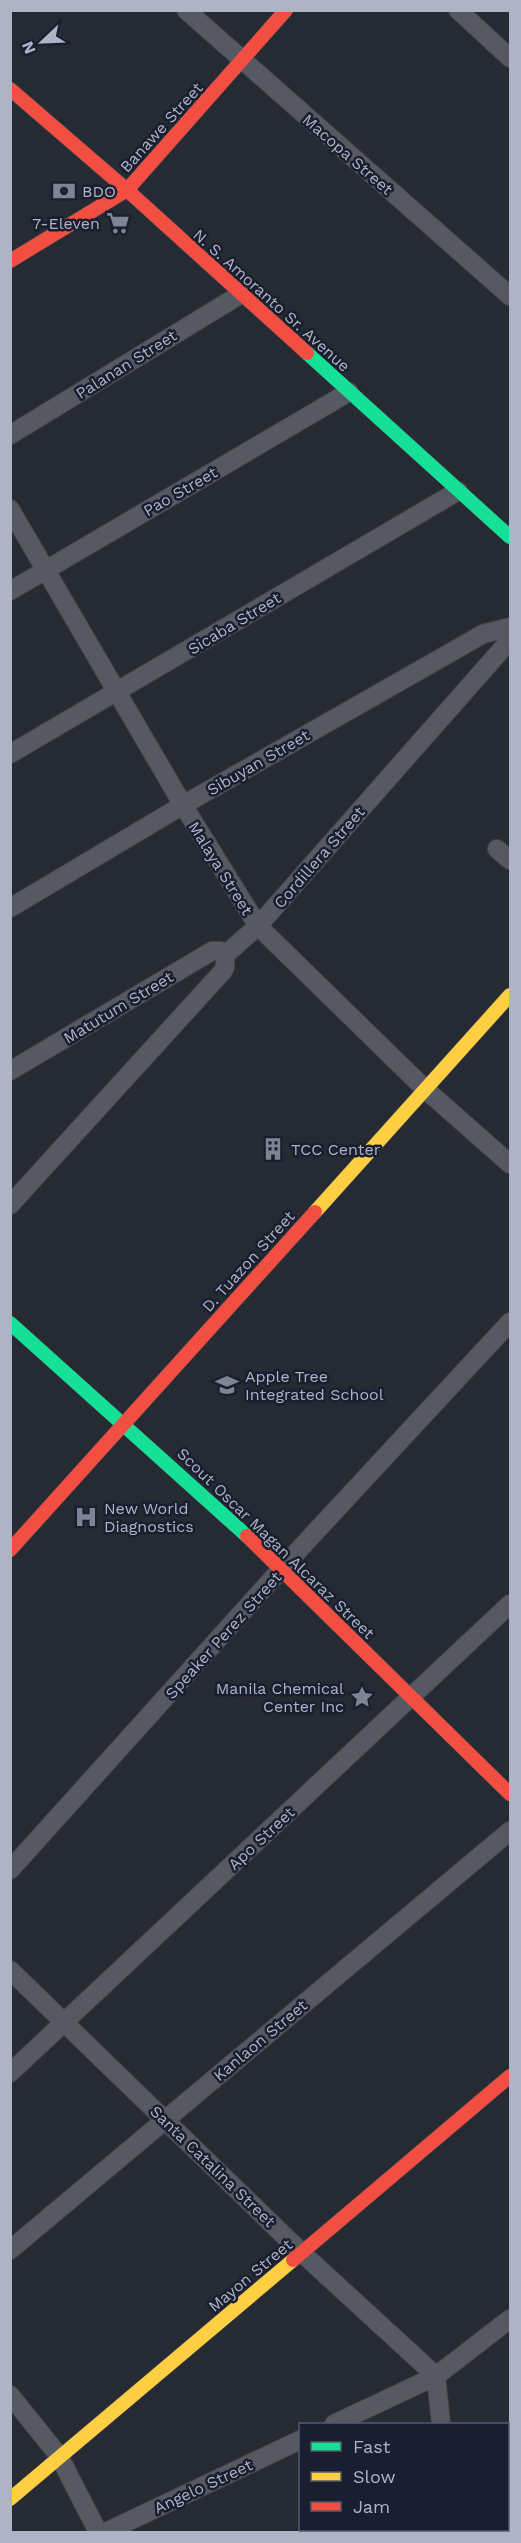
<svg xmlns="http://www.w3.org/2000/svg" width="521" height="2543" viewBox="0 0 521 2543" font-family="'Work Sans',sans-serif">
<rect width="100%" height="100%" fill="#262a33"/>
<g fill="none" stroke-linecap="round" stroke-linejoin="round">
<g stroke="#44464e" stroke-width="20">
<path id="street" d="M 186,10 L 510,296
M 458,10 L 510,58
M 10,435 L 241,294
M 10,509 L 183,805 L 258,926 L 425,1089 L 510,1164
M 10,591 L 349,392
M 10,754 L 458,491
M 497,849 L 510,860
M 10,908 L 183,805 L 483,634 L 510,627
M 10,1071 L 212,951 L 221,951 L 225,955
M 10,1205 L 223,971 L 225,967 L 225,955 L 258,926 L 510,640
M 10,1870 L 282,1568 L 510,1322
M 10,1970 L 302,2253 L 436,2376 L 441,2424
M 10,2073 L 510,1604
M 10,2250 L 510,1831
M 10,2395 L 59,2456 L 98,2532
M 334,2424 L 436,2376 L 510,2319
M 452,2530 L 452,2532
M 106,2532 L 300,2440"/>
</g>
<g stroke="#44464e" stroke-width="15">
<path id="fast" d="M 307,353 L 510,537
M 10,1323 L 247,1536"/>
</g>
<g stroke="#44464e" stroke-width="15">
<path id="slow" d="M 315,1212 L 510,995
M 10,2499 L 293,2260"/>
</g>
<g stroke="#44464e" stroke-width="15">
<path id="jam" d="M 10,89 L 127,190 L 307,353
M 10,261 L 127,190 L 286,10
M 247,1536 L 510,1794
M 10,1550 L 315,1212
M 293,2260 L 510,2076"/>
</g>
<use href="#street" stroke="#565862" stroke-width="18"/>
<use href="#fast" stroke="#16e098" stroke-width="14"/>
<use href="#slow" stroke="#ffcf43" stroke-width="14"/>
<use href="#jam" stroke="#f24e42" stroke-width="14"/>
</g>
<defs>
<g id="bank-bare" transform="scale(1.8)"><path d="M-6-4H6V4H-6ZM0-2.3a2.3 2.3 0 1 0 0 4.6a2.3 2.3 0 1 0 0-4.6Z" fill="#7e8493" stroke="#191f2e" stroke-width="2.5" paint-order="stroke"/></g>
<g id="supermarket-bare" transform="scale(1.8)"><path d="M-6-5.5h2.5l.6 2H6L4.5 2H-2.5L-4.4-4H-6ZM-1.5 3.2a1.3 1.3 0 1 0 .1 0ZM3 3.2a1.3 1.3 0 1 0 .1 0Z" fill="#7e8493" stroke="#191f2e" stroke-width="2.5" paint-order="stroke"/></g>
<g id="building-bare" transform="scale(1.8)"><path d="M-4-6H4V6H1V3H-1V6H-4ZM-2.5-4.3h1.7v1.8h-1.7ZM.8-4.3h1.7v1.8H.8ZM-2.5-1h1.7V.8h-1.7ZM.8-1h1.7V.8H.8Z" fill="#7e8493" stroke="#191f2e" stroke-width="2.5" paint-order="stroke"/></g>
<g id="school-bare" transform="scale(1.8)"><path d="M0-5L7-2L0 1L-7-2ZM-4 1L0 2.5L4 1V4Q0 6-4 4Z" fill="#7e8493" stroke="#191f2e" stroke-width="2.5" paint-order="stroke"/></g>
<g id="hospital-bare" transform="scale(1.8)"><path d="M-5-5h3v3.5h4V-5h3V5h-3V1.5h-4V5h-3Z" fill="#7e8493" stroke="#191f2e" stroke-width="2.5" paint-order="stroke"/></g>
<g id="sight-bare" transform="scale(1.8)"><path d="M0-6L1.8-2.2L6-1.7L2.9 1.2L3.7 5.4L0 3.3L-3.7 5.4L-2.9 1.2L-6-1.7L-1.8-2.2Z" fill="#7e8493" stroke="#191f2e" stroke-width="2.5" paint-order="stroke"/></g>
</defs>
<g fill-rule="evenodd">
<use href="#bank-bare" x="64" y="191"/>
<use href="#supermarket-bare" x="118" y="223"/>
<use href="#building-bare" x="273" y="1149"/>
<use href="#school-bare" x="227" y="1385"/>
<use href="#hospital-bare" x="86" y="1517"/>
<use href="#sight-bare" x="362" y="1697"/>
</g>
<g text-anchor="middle" stroke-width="5" stroke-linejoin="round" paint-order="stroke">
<g font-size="16" fill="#aeb4c6" stroke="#191f2e">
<text transform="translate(161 127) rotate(-48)" y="6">Banawe Street</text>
<text transform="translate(348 154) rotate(41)" y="6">Macopa Street</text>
<text transform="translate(272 300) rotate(42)" y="6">N. S. Amoranto Sr. Avenue</text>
<text transform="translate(126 364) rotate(-32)" y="6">Palanan Street</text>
<text transform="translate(180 491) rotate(-30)" y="6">Pao Street</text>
<text transform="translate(234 623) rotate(-31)" y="6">Sicaba Street</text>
<text transform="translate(258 762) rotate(-30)" y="6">Sibuyan Street</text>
<text transform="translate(319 857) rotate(-49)" y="6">Cordillera Street</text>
<text transform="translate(221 868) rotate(58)" y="6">Malaya Street</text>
<text transform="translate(118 1007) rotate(-31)" y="6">Matutum Street</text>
<text transform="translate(248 1261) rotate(-48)" y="6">D. Tuazon Street</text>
<text transform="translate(276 1543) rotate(44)" y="6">Scout Oscar Magan Alcaraz Street</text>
<text transform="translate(223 1635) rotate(-48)" y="6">Speaker Perez Street</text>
<text transform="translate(261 1838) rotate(-43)" y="6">Apo Street</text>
<text transform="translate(260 2040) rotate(-40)" y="6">Kanlaon Street</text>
<text transform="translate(213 2166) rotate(44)" y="6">Santa Catalina Street</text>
<text transform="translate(250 2275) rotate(-40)" y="6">Mayon Street</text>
<text transform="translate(203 2486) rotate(-25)" y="6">Angelo Street</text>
</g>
<g font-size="16" fill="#aeb4c6" stroke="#191f2e" text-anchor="start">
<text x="82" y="197">BDO</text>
<text x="100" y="229" text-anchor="end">7-Eleven</text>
<text x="291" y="1155">TCC Center</text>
<text x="245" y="1382">Apple Tree<tspan x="245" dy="18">Integrated School</tspan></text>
<text x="104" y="1514">New World<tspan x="104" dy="18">Diagnostics</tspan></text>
<text x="344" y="1694" text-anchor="end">Manila Chemical<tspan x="344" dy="18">Center Inc</tspan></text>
</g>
</g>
<rect width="521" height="2543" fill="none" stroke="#aeb4c6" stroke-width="24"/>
<rect x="299" y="2423" width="210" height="108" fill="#191f2e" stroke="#555b6b" stroke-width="1.5"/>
<rect x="311" y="2442" width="30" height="9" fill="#16e098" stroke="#555b6b" stroke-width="1.5"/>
<text x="353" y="2453" font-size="18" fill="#aeb4c6">Fast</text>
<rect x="311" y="2472" width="30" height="9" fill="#ffcf43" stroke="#555b6b" stroke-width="1.5"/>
<text x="353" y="2483" font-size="18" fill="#aeb4c6">Slow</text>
<rect x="311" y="2502" width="30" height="9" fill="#f24e42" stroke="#555b6b" stroke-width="1.5"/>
<text x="353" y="2513" font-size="18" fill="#aeb4c6">Jam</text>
<g transform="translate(42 42) rotate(247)" stroke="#191f2e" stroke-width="4.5" paint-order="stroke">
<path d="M0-4.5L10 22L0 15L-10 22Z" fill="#aeb4c6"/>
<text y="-9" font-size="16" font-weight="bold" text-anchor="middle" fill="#aeb4c6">N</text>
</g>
</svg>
